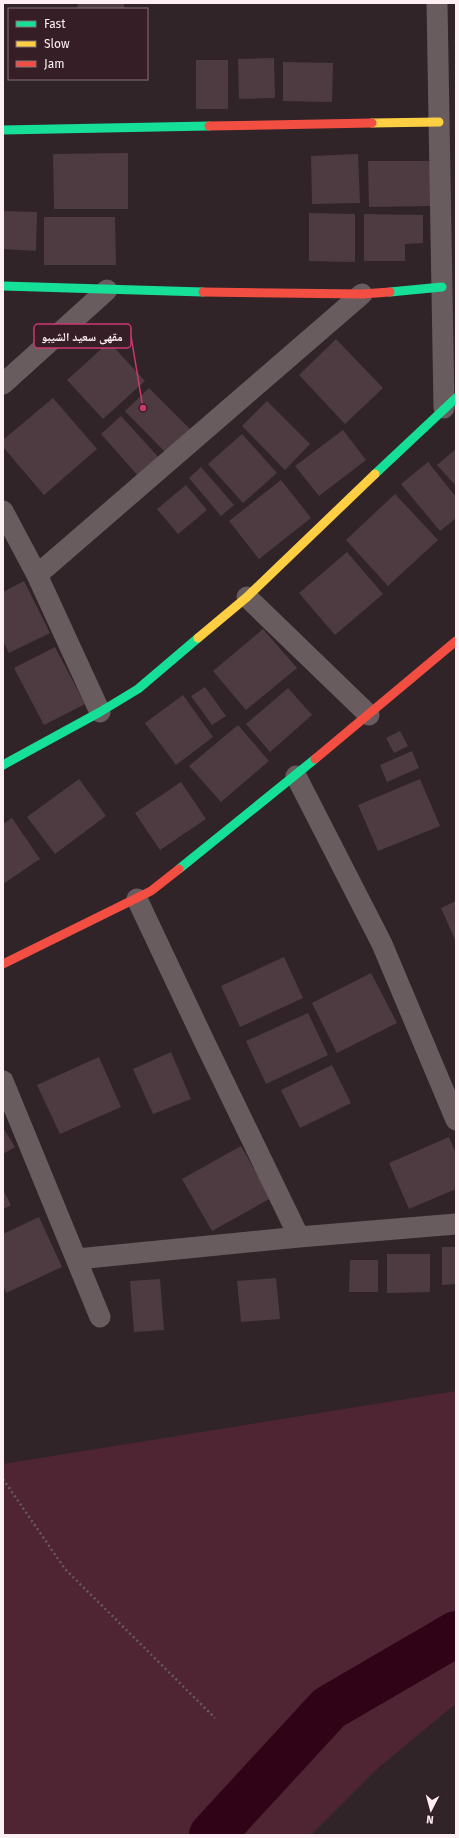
<svg xmlns="http://www.w3.org/2000/svg" width="459" height="1838" viewBox="0 0 459 1838" font-family="'Fira Sans','Noto Naskh Arabic',sans-serif">
<rect width="100%" height="100%" fill="#302428"/>
<path fill="#4f2533" d="M 456,1391 L 456,1705 L 449,1709 L 378,1768 L 311,1835 L 3,1835 L 3,1464 Z"/>
<g fill="none" stroke-linecap="round" stroke-linejoin="round">
<path stroke="#300317" stroke-width="46" d="M 212,1835 L 329,1708 L 456,1634"/>
</g>
<path fill="#4e3b41" d="M 78,3 L 124,3 L 124,9 L 77,9 Z
M 274,58 L 275,98 L 239,99 L 238,59 Z
M 196,60 L 228,60 L 228,109 L 196,109 Z
M 283,62 L 333,63 L 332,102 L 283,101 Z
M 128,153 L 128,209 L 54,209 L 53,154 Z
M 358,154 L 360,203 L 312,204 L 311,156 Z
M 368,161 L 434,161 L 434,206 L 369,207 Z
M 3,211 L 37,212 L 36,251 L 3,249 Z
M 309,213 L 355,214 L 355,262 L 309,261 Z
M 364,214 L 423,215 L 423,243 L 405,244 L 405,261 L 364,261 Z
M 44,217 L 115,217 L 116,265 L 44,265 Z
M 336,339 L 383,388 L 345,424 L 299,375 Z
M 109,342 L 145,381 L 103,419 L 67,380 Z
M 149,388 L 193,432 L 169,456 L 125,411 Z
M 53,398 L 97,449 L 44,495 L 3,447 L 3,440 Z
M 267,401 L 310,444 L 285,470 L 242,426 Z
M 121,416 L 161,460 L 140,478 L 101,434 Z
M 343,430 L 366,460 L 319,496 L 295,466 Z
M 242,434 L 277,473 L 243,503 L 208,464 Z
M 456,449 L 456,486 L 437,465 Z
M 428,462 L 456,497 L 456,518 L 440,531 L 401,484 Z
M 201,467 L 234,505 L 221,516 L 189,478 Z
M 281,480 L 311,518 L 259,559 L 229,521 Z
M 186,485 L 207,510 L 178,534 L 157,509 Z
M 395,494 L 438,540 L 388,586 L 346,540 Z
M 347,552 L 383,594 L 335,635 L 299,593 Z
M 24,581 L 50,633 L 9,653 L 3,641 L 3,592 Z
M 263,629 L 297,668 L 246,710 L 213,671 Z
M 55,647 L 85,704 L 44,725 L 14,668 Z
M 205,687 L 226,716 L 212,725 L 191,696 Z
M 288,688 L 312,715 L 270,752 L 246,724 Z
M 183,695 L 213,737 L 176,765 L 145,723 Z
M 238,725 L 269,761 L 221,802 L 189,766 Z
M 400,731 L 408,746 L 394,753 L 386,738 Z
M 412,751 L 419,768 L 387,782 L 380,765 Z
M 79,779 L 106,816 L 55,854 L 27,817 Z
M 420,779 L 440,826 L 378,851 L 358,805 Z
M 181,782 L 206,819 L 160,850 L 135,813 Z
M 12,818 L 40,859 L 3,884 L 3,824 Z
M 456,901 L 456,942 L 441,908 Z
M 284,957 L 303,998 L 240,1027 L 221,986 Z
M 371,973 L 397,1023 L 337,1053 L 312,1003 Z
M 308,1013 L 328,1055 L 266,1084 L 246,1041 Z
M 171,1052 L 191,1099 L 153,1114 L 133,1069 Z
M 99,1057 L 121,1107 L 60,1134 L 37,1085 Z
M 332,1065 L 351,1103 L 300,1128 L 281,1090 Z
M 3,1128 L 15,1147 L 3,1154 Z
M 449,1137 L 456,1154 L 456,1189 L 409,1209 L 389,1163 Z
M 241,1146 L 271,1198 L 212,1231 L 182,1179 Z
M 3,1190 L 11,1205 L 3,1209 Z
M 39,1217 L 62,1267 L 6,1293 L 3,1285 L 3,1234 Z
M 442,1247 L 456,1247 L 456,1284 L 442,1285 Z
M 387,1254 L 430,1254 L 430,1292 L 387,1293 Z
M 350,1260 L 378,1260 L 378,1292 L 349,1292 Z
M 276,1278 L 280,1319 L 241,1322 L 237,1281 Z
M 160,1279 L 164,1330 L 134,1332 L 130,1281 Z"/>
<g fill="none" stroke-linecap="round" stroke-linejoin="round">
<path stroke="#665b5f" stroke-width="2.5" stroke-dasharray="2 3" stroke-linecap="butt" d="M 3,1479 L 65,1569 L 215,1718"/>
<path stroke="#685c5f" stroke-width="21" d="M 437,3 L 444,408
M 3,384 L 107,290
M 3,511 L 37,575 L 100,712
M 37,575 L 362,294
M 247,597 L 369,715
M 296,776 L 382,944 L 456,1120
M 137,899 L 206,1045 L 299,1237
M 3,1081 L 100,1317
M 77,1259 L 299,1237 L 456,1224"/>
<path stroke="#16e098" stroke-width="9" d="M 3,130 L 209,126
M 3,286 L 203,292
M 390,292 L 442,287
M 375,474 L 456,398
M 3,765 L 100,712 L 138,689 L 198,638
M 179,869 L 315,759"/>
<path stroke="#ffcf43" stroke-width="9" d="M 372,123 L 439,122
M 198,638 L 247,597 L 375,474"/>
<path stroke="#f24e42" stroke-width="9" d="M 209,126 L 372,123
M 203,292 L 362,294 L 390,292
M 315,759 L 456,641
M 3,964 L 151,891 L 179,869"/>
</g>
<path fill="none" stroke="#cb3872" stroke-width="1.5" d="M143 408L131 336"/>
<circle fill="#cb3872" stroke="#361e26" stroke-width="1.5" cx="143" cy="408" r="4"/>
<rect fill="#361e26" stroke="#cb3872" stroke-width="1.5" x="34" y="324" width="97" height="24" rx="4"/>
<g font-size="12" text-anchor="middle" font-weight="bold" fill="#fdeff3">
<text x="82" y="341">مقهى سعيد الشيبو</text>
</g>
<rect width="459" height="1838" fill="none" stroke="#fdeff3" stroke-width="8"/>
<rect x="8" y="8" width="140" height="72" fill="#361e26" stroke="#867278"/>
<rect x="16" y="21" width="20" height="6" fill="#16e098" stroke="#867278"/>
<text x="44" y="28" font-size="12" fill="#fdeff3">Fast</text>
<rect x="16" y="41" width="20" height="6" fill="#ffcf43" stroke="#867278"/>
<text x="44" y="48" font-size="12" fill="#fdeff3">Slow</text>
<rect x="16" y="61" width="20" height="6" fill="#f24e42" stroke="#867278"/>
<text x="44" y="68" font-size="12" fill="#fdeff3">Jam</text>
<g transform="translate(431 1810) rotate(186)" stroke="#361e26" stroke-width="3" paint-order="stroke">
<path d="M0-3L7 15L0 10L-7 15Z" fill="#fdeff3"/>
<text y="-6" font-size="11" font-weight="bold" text-anchor="middle" fill="#fdeff3">N</text>
</g>
</svg>
